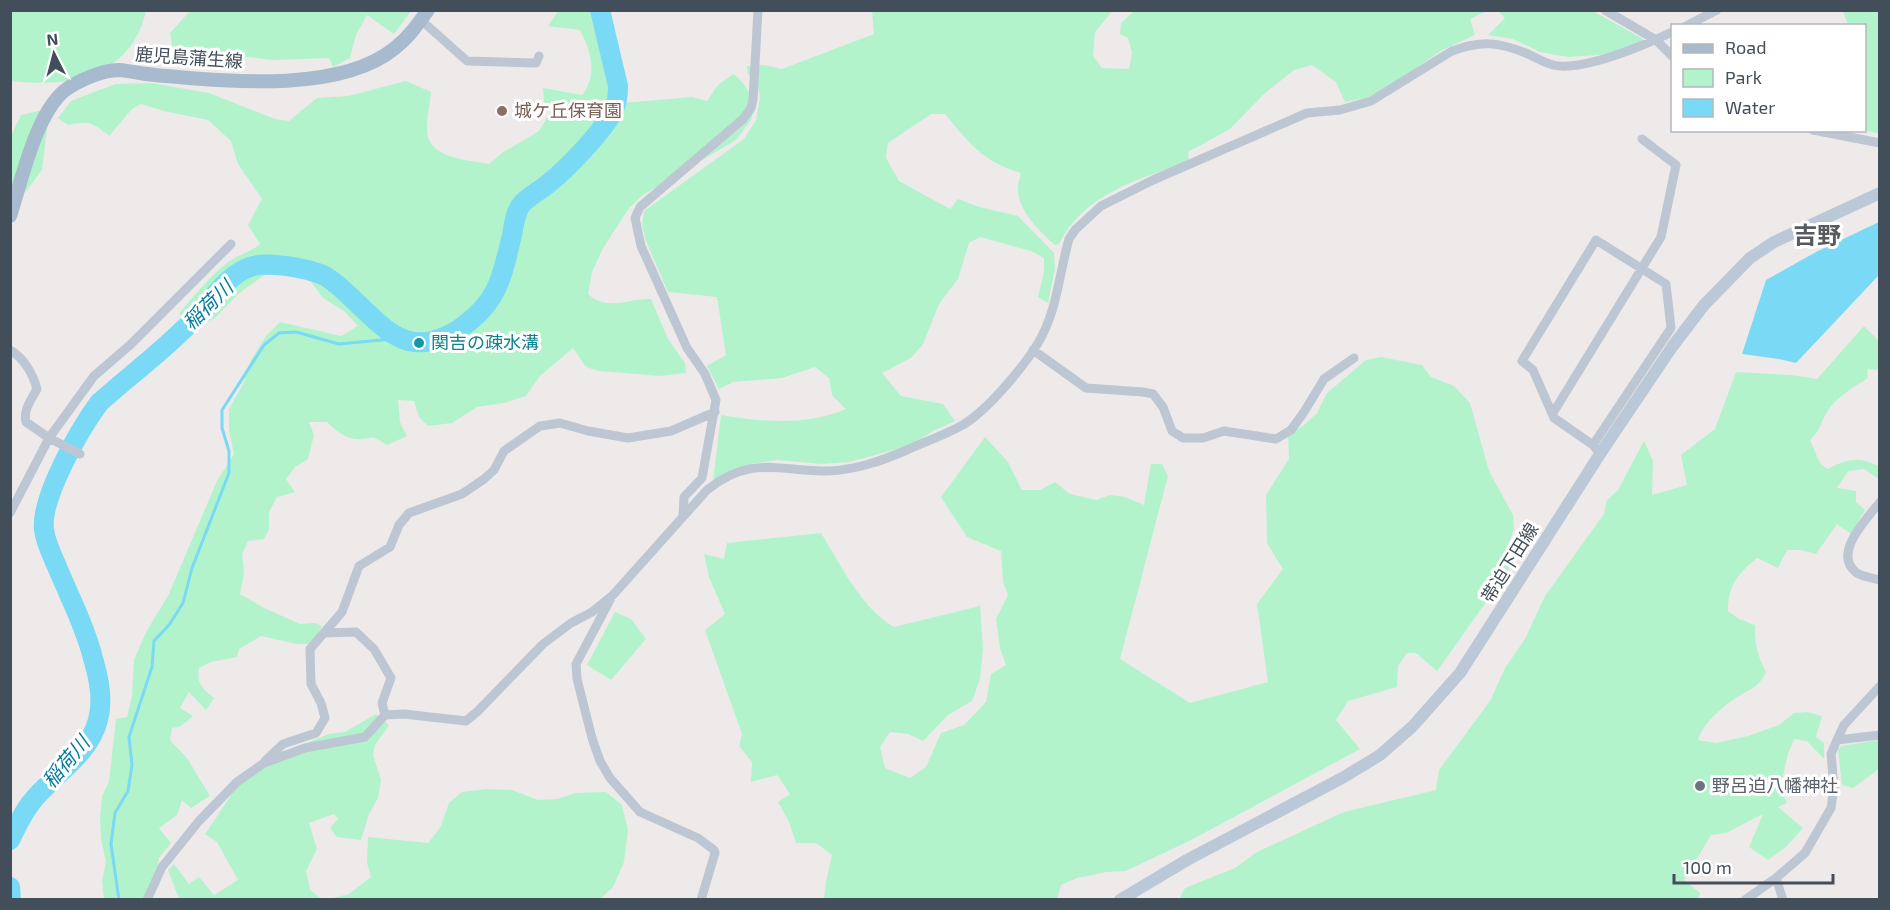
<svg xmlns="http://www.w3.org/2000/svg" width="1890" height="910" viewBox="0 0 1890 910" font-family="'Exo 2','Noto Sans JP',sans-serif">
<rect width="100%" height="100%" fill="#eeeaea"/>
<path fill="#b2f3cc" d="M 191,10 L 411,10 L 411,11 L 394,34 L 367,15 L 356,35 L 350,58 L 333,67 L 329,58 L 274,60 L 220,54 L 175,65 L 170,33 Z
M 559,10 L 605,11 L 609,14 C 616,43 627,73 622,103 L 692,97 L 707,101 L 717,86 L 733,74 C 745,82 748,92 756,104 L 751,120 L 736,140 L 643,195 L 629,208 L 602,250 L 592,272 L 588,294 C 608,312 628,298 651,299 L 668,339 L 685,363 L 686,373 L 661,376 L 599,371 L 586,367 L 573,348 L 540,376 L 526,396 L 504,403 L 477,407 L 452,423 L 428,426 L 419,417 L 414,401 L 398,400 L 400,422 L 407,436 L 387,445 C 368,433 374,440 356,439 C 343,438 335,429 327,422 L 309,422 L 314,435 L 308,459 L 295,467 L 286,479 L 295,492 L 277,497 L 269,512 L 269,529 L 264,539 L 248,541 L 242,554 L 244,573 L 240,594 L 264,608 L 300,624 L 315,623 L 322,626 L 312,644 L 297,644 L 261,636 L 239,649 L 237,657 L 211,662 L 199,668 C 196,684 203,689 214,698 L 206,710 L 189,692 L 180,708 L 193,716 L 181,726 L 172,728 L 170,740 L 187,758 L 210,796 L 191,808 L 182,800 L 177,815 L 159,828 L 171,843 L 159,858 L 152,899 L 104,899 L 102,881 L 106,862 L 101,839 L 100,818 L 102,796 L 109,782 L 116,719 L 127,717 L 132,697 L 134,660 L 146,632 L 168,596 L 217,481 L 234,454 L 229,431 L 229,409 L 243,384 L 251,360 L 266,336 L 280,322 L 341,336 L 358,326 L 344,311 L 323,298 L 312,283 L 297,273 L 270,271 L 238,294 L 215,318 L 196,327 L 179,314 C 191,299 218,266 235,258 C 244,253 252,251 260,244 L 248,225 L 262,199 L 238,164 L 231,141 L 208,120 L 164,111 L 141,104 L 132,109 L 109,136 C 94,123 88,120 68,125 L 58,118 L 71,101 L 94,92 L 116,84 L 151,83 L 209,93 L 275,119 L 289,121 L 317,98 L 348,96 L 406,81 L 431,92 C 430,104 424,129 429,140 C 438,159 470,160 489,164 L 502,153 L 539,131 L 551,111 L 544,101 L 543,88 L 582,95 C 598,75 591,51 580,30 L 548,26 Z
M 1591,10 L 1643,39 L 1640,46 L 1611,54 L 1568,57 L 1540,52 L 1513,39 L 1488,35 L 1505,18 L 1498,11 Z
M 11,11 L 146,11 C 131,77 70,88 11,81 Z
M 872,11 L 1111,11 L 1110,14 L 1095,32 L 1093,56 L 1102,68 L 1129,69 L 1132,53 L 1128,38 L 1120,34 L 1121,23 L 1134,11 L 1487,11 L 1470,19 L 1475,35 L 1442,50 L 1403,77 L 1369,97 L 1345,102 L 1336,82 L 1312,65 L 1294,70 L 1264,94 L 1230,129 L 1188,152 L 1189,161 C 1140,179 1084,193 1059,244 L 1055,245 C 1041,233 1018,210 1018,191 C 1017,185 1020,179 1021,173 C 983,162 970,144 945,114 L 931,114 L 888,143 L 886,158 L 899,181 L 950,209 L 958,199 L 979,207 L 1018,216 L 1054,253 L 1055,269 L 1048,303 L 1038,297 L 1044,272 L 1044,258 L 1031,251 L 980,237 L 969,243 L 958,279 L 939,304 L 923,344 L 911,358 L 882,373 L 901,396 L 943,404 L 955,421 L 933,431 L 912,445 L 849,462 L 821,464 L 777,460 L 751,464 L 713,482 L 721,415 C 763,422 806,426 846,409 L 832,395 L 829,378 L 815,367 L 782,378 L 733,382 L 719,389 L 707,366 L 726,355 L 717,297 L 668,292 L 646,241 L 642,225 L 644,211 L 744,139 L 756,120 L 760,98 L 759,90 L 748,74 L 747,66 L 764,65 L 782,69 L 874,34 Z
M 1843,11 L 1879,11 L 1879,134 L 1865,130 L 1864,26 L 1848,25 Z
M 39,111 L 48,121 L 42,170 L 27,190 L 11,205 L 10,138 L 21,115 Z
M 1864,326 L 1879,341 L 1879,370 L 1867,369 L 1868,378 C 1854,387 1836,397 1827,412 C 1819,425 1823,427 1810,440 L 1820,463 L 1827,469 C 1849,459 1856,456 1879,466 L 1879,479 L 1864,469 L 1848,471 L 1837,488 L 1856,491 L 1856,502 L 1865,510 L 1851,534 L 1837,524 L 1816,554 L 1801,550 L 1787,550 L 1778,568 L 1757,558 C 1738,574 1728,585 1728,611 L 1739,619 L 1755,625 C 1754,642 1758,657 1766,672 C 1759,687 1752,688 1739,696 C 1724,705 1703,723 1698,740 L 1716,743 L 1748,736 L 1779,725 L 1794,713 L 1807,712 L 1822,716 L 1816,737 L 1824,743 L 1824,759 L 1807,741 L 1794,739 L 1788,754 L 1780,788 L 1787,803 L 1778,807 L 1803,828 L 1786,847 L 1768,860 L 1749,847 L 1763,814 L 1726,833 L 1711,835 L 1684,880 L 1700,893 L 1698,899 L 1558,900 L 1557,898 L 1554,900 L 1179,900 L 1185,888 L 1235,868 L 1257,852 L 1344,812 L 1436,790 L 1439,770 L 1490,701 L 1505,668 L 1525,639 L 1545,596 L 1604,514 L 1607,500 L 1618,490 L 1644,441 L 1653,461 L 1652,495 L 1687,485 L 1681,455 L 1715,429 L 1736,372 L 1791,375 L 1817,379 Z
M 1381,357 L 1422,365 L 1431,377 L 1454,386 L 1470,403 L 1489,471 L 1513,515 L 1514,529 L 1507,547 L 1509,570 L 1437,671 L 1416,653 L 1407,653 L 1398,666 L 1397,687 L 1348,701 L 1336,720 L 1360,749 L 1193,839 L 1147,861 L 1125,871 L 1107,872 L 1077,878 L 1061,885 L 1057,900 L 824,899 L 826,882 L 832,855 L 816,843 L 796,843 L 789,822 L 778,802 L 790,794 L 777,775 L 751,782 L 752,762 L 739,746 L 742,734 L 705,630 L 725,614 L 709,577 L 704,554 L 724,559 L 727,543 L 821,533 C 841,565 861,608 894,627 L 980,606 L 983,649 L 980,679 L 972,701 L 948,715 L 923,741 L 908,734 L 890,732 L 880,747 L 885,768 L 910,778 L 926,767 L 941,733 L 964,725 L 986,702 L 991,674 L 1006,665 L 1000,648 L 996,619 L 1008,595 L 1003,582 L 1001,551 L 967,537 L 941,497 L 985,437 L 1008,462 L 1022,490 L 1040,490 L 1055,482 L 1070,494 L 1096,500 L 1110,495 L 1125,497 L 1144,505 L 1151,464 L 1162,464 L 1168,476 L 1120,659 L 1190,703 L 1268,682 L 1257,604 L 1283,569 L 1267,543 L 1266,495 L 1289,459 L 1288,435 L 1304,425 L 1317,413 L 1327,393 L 1366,360 Z
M 615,612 L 631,619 L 646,639 L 611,680 L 587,665 Z
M 376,714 L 389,725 L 375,745 L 373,755 L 381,780 L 378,798 L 369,814 L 361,840 L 337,837 L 330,828 L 338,819 L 334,814 L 309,823 L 317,849 L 306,871 L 310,890 L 322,899 L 179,899 L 168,870 L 174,864 L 189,884 L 199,877 L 214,895 L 238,880 L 217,842 L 205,834 L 238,785 L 294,748 L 329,734 L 345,732 Z
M 1879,740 L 1879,769 L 1853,788 L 1842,785 L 1838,750 L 1841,746 Z
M 486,789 L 512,790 L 538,800 L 557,799 L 575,793 L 606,792 L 622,805 L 628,830 L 624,862 L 613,887 L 599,900 L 329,899 L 349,894 L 371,877 L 367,863 L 368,837 L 428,843 L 440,828 L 449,803 L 462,792 Z"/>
<path fill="#7ad9f5" d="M 1879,222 L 1879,275 L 1796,363 L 1779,359 L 1742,354 L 1766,280 L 1816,252 Z"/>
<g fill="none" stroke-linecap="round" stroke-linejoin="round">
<path stroke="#7ad9f5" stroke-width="3" d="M 119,900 L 111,844 L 115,813 L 128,791 L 132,765 L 129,737 L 152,667 L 154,641 L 169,625 L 183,603 L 192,568 L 229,473 L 229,451 L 222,428 L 222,410 L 264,345 L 279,333 L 296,332 L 339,344 L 403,338"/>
<path stroke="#7ad9f5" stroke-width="20" d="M 10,840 C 16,827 22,815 30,804 C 51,776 89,756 98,720 C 103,702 99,679 94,662 C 86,629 71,600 58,569 C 53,557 46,544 44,530 C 40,498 80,429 99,403 C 129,376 163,351 191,322 C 209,304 225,276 250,267 C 261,263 275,265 286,266 C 299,268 313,270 325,276 C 353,292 382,339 415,342 C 431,344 450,336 462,327 C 499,301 502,276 512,235 C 514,225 515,213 521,205 C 529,195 540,191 549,183 C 568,168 601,133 613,112 C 617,104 618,95 618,86 L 600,10
M 10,887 L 11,900"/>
<path stroke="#bcc7d3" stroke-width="9" d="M 1605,10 L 1656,40 L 1672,56
M 421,20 L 467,61 L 536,63 L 539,56
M 1686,26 L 1717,10
M 1813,130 L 1880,143
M 10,350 C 24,358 33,374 37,389 C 31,400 23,410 26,422 L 49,438 L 80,454
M 1033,350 L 1086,388 L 1143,392 L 1153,394 L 1163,407 L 1172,431 L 1183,438 L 1203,438 L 1224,431 L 1276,439 L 1291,430 L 1304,412 L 1324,379 L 1354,358
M 1553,413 L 1661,237 L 1676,165 L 1642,139
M 1593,445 L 1671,328 L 1666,284 L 1596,240 L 1522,361 L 1533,370 L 1554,418 L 1593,445 L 1600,454
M 1880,502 C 1867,519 1831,554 1857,573 C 1863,577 1873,578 1880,580
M 10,513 L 49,438 L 94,376 L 130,345 L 231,244
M 683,516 L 684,497 L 702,478 L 716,400 L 705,374 L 687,348 L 641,246 L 635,218 L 640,207 L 743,119 L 751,108 L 753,100 L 758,10
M 610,600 L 576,664 L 577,679 L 592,738 L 600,761 L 610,778 L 640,812 L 698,838 L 714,850 L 715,853 L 701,900
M 324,633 L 356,632 L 374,649 L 391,678 L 382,703 L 385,715
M 1837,740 L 1880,735
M 265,761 L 283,744 L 316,733 L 325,718 L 321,703 L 311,684 L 310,649 L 342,612 L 359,566 L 390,547 L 399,525 L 409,513 L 462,494 L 484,479 L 494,470 L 504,451 L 540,426 L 560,423 L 588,431 L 628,438 L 671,431 L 715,412
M 1776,878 L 1783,900
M 147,900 L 162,867 L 199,821 L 237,782 L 264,763 L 305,748 L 365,737 L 385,715 L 404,714 L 466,721 L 478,711 L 543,644 L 571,623 L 592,612 L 613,595 L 707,490 C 751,455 778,471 828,471 C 856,470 881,461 907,450 C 925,442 944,435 961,426 C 986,412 1023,368 1038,343 C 1057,312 1059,274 1069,239 L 1075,230 L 1101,206 L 1153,180 L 1307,113 L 1340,110 L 1371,101 L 1452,51 C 1482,40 1499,42 1528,54 C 1536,58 1545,63 1553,65 C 1582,72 1645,45 1672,32
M 1745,900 L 1776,878 L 1805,853 L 1831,808 L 1834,787 L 1831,754 L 1837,740 L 1844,725 L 1880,686"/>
<path stroke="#bbc8d7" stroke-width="12" d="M 1120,900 L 1187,860 L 1344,777 L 1380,755 L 1412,727 L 1460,673 L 1600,454 L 1672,347 L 1704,305 L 1750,258 L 1774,242 L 1880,193"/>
<path stroke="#a7bace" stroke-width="14" d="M 10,216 C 22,180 35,116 64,91 C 77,81 102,70 119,70 C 131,71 143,74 155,75 C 224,81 339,94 395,48 C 409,37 418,24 428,10"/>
</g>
<circle fill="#8d6e63" stroke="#fff" stroke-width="2" cx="502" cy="111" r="6"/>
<circle fill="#0f9aa8" stroke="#fff" stroke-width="2" cx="419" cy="343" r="6"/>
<circle fill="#6b7280" stroke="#fff" stroke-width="2" cx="1700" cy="786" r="6"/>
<g text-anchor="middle" stroke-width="6" stroke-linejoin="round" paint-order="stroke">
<g font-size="18" fill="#424e5a" stroke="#fff">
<text transform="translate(189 58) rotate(4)" y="6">鹿児島蒲生線</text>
<text transform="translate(1510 563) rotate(-58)" y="6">帯迫下田線</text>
</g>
<g font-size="18" fill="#785e54" stroke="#fff" text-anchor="start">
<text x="514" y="117">城ケ丘保育園</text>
</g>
<g font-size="18" fill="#0d838f" stroke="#fff" text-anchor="start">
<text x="431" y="349">関吉の疎水溝</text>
</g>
<g font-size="18" fill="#5b616d" stroke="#fff" text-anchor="start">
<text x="1712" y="792">野呂迫八幡神社</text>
</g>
<g font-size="20" font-style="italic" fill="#027b9f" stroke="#fff">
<text transform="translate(208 305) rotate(-44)" y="7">稲荷川</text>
<text transform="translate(66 762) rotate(-50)" y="7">稲荷川</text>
</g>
<g font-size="24" font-weight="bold" fill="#575b61" stroke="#fff">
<text x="1817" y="244">吉野</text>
</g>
</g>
<rect width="1890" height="910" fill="none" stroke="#424e5a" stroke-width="24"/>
<rect x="1671" y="24" width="195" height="108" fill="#ffffff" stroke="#b3b8bd" stroke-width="1.5"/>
<rect x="1683" y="44" width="30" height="9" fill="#a7bace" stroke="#b3b8bd" stroke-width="1.5"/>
<text x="1725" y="54" font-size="18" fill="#424e5a">Road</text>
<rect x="1683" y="69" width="30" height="18" fill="#b2f3cc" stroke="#b3b8bd" stroke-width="1.5"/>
<text x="1725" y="84" font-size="18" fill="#424e5a">Park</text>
<rect x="1683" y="99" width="30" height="18" fill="#7ad9f5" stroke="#b3b8bd" stroke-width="1.5"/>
<text x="1725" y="114" font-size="18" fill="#424e5a">Water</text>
<g transform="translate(54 54) rotate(354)" stroke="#ffffff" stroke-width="4.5" paint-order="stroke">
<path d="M0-4.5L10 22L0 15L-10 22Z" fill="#424e5a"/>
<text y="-9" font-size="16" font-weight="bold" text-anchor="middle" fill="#424e5a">N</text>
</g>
<path d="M1674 874v9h159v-9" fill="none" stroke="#424e5a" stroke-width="3"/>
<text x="1683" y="874" font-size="18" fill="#424e5a" stroke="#ffffff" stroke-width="4.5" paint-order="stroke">100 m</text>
</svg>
